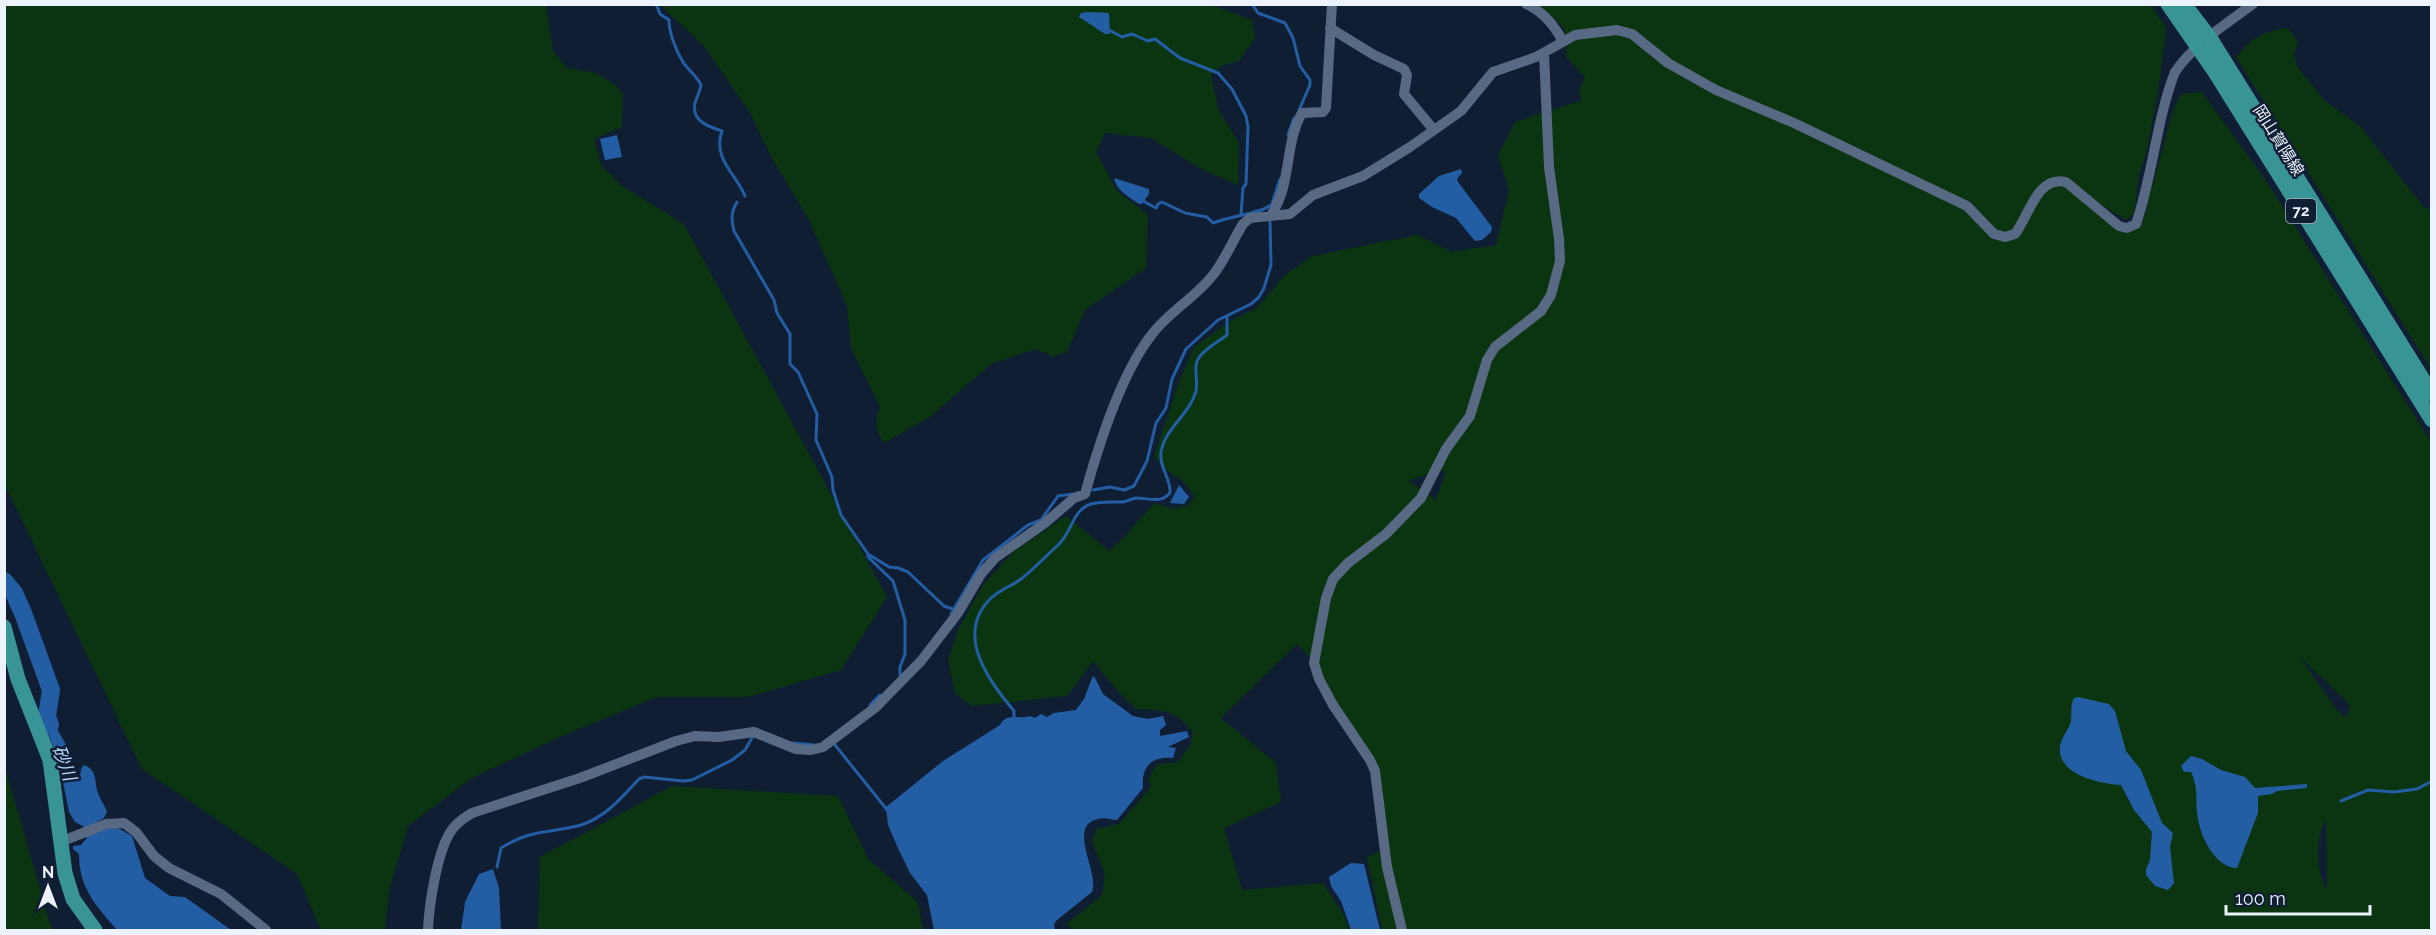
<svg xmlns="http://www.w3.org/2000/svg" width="2436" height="935" viewBox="0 0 2436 935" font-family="Raleway,'Noto Sans JP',sans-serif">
<rect width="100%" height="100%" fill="#101e34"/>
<path fill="#0b3511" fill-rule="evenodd" d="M 5,4 L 546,5 L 553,51 L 567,68 L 596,73 L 614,84 L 623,94 L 622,127 L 594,139 L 601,165 L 622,186 L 684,224 L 887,597 L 841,670 L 748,697 L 657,697 L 564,735 L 472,778 L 408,826 L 389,891 L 385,930 L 321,930 L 297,874 L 142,769 L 5,485 Z
M 660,5 L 1212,5 L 1252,20 L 1255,38 L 1239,61 L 1223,65 L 1211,75 L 1218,109 L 1239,143 L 1238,185 L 1201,169 L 1151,138 L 1105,133 L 1096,152 L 1117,191 L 1148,215 L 1146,268 L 1085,310 L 1067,352 L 1053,357 L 1036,349 L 991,364 L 931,416 L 884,443 C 875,430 875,421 880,407 L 851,348 L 847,306 L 809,220 L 773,160 L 750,113 L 704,46 Z
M 1539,5 L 2151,5 L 2166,28 L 2158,92 L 2146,155 L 2139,174 L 2134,214 L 2126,220 L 2087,196 L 2083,201 L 2124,233 C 2148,232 2146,206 2150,187 L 2152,188 L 2172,114 L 2181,94 L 2202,92 L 2267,182 L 2431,442 L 2431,930 L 1382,930 L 1367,857 L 1388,848 L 1377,772 L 1322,679 L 1316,663 L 1297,644 L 1221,718 L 1276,763 L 1281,802 L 1224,828 L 1242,890 L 1323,883 L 1343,914 L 1349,930 L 1072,930 L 1067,923 L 1102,895 L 1105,874 L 1092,842 L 1096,829 L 1119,824 L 1151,787 L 1148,779 L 1157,764 L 1178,762 L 1191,744 L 1193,732 C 1173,709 1165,710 1136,709 L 1116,689 L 1093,661 L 1067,696 L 971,706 L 955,693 L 948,660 L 958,630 L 983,585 L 1013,552 L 1066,516 L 1109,551 L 1125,536 L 1154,503 L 1173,509 L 1189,505 L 1195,496 L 1182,480 L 1165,469 L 1154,457 L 1177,387 L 1194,347 L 1232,320 L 1257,308 L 1285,275 L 1312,256 L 1417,235 L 1451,252 L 1496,245 L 1509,190 L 1498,155 L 1515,122 L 1582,100 L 1579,91 L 1585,77 L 1567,58 L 1564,28 ZM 1446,470 L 1436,500 L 1408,480 ZM 2300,657 L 2350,705 L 2347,718 L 2337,710 ZM 2326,819 L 2327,889 L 2326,889 C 2316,869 2315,839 2326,819 Z
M 2288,28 L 2298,42 L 2294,55 L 2298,68 L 2324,100 L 2361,127 L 2423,206 L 2431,210 L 2431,369 L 2236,57 C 2252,38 2263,31 2288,28 Z
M 5,768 L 52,930 L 5,930 Z
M 672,786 L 838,796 L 868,859 L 918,902 L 923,930 L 538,930 L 540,857 Z"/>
<path fill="#235ea4" d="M 1088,12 L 1109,13 L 1110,34 L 1105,34 L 1079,17 L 1081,13 Z
M 617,135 L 622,157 L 605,160 L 600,139 Z
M 1461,169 L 1462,173 L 1457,179 L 1458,182 L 1492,227 L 1491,232 L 1482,240 L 1475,241 L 1456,218 L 1432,207 L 1419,198 L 1419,194 L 1439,176 Z
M 1114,178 L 1149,189 L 1149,194 L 1142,204 L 1139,204 C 1129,197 1116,190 1114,178 Z
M 1179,485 L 1189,497 L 1184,504 L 1170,503 Z
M 1094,676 L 1103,694 L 1133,716 L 1148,719 L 1163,716 L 1166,725 L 1160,730 L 1160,736 L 1187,731 L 1189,737 L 1168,747 L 1176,748 L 1173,758 C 1151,756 1141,767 1143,788 L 1117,820 C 1111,820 1104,817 1098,819 C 1066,826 1100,873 1092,892 L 1057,920 L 1054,924 L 1055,930 L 934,930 L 927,895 L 910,873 L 897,846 L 888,825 L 886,807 L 943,761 L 1000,725 C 1007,712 1020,720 1030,716 L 1035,718 L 1041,714 L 1047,717 L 1054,713 L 1076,710 L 1084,699 L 1092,678 Z
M 47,696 L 57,729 L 65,743 L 71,771 L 80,776 L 81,769 L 84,765 C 98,770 94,782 98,793 C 100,799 104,805 107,811 L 104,818 L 95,823 L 120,829 L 132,836 L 145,878 L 170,896 L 185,897 L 231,930 L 117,930 C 96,905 79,889 79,854 L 73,849 L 73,846 L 81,845 L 87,838 L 83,826 L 75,822 L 69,812 L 59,762 L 41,715 Z
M 2078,697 L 2109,704 L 2115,711 L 2126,751 L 2141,770 L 2162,823 L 2173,833 L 2170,847 L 2174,883 L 2168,890 L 2155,886 L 2146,875 L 2146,869 L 2150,860 L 2152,832 L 2134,810 L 2121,785 C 2101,784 2057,775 2060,747 C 2061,737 2069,730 2071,721 C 2072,713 2070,705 2074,698 Z
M 2191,756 L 2202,759 L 2221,770 L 2245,777 L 2255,788 L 2307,784 L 2307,788 L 2277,791 L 2272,794 L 2258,796 L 2258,813 L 2237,868 C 2216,868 2201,838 2198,819 C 2194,800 2200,792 2191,772 L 2184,772 L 2181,766 Z
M 1351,863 L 1364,864 L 1380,930 L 1351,930 L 1341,901 L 1331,886 L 1329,877 Z
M 493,869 L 499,888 L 501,930 L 461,930 L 465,902 L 479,874 Z"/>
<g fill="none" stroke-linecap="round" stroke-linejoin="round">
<path stroke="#235ea4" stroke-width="3" d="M 654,4 L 657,6 L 660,14 L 669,20 C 669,33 676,51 683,62 C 688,70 696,75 701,85 C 700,91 697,97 695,103 C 691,121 709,127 722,131 C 712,159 737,175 745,196
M 1252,4 L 1258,13 L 1285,23 L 1293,38 L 1300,66 L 1310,80 L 1310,85 L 1299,110
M 1109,30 L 1122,37 L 1132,34 L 1148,41 L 1155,39 L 1180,58 L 1218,73 L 1232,89 L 1246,116 L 1248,127 L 1246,184 L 1243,188 L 1241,214
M 1288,135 L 1294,118
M 1143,201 L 1156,208 L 1158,204 L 1162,202 L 1185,213 L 1207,217 L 1213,223 C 1230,216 1260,214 1271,205
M 737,202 C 731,212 731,220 734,231 L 774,300 L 777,313 L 790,334 L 790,364 L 798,372 L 817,414 L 816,440 L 832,477 L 833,490 L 841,515 L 868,554 L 889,567 L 898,568 L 908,572 L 944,606 L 953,609
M 1272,204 L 1280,179
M 1093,490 L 1110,487 L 1124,490 L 1134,486 L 1147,461 L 1156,423 L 1166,408 L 1172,379 L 1186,349 L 1218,320 L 1251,304 L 1259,297 L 1264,288 L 1271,265 L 1270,221
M 868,554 L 868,557 L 893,581 L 905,620 L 905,654 L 900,667 L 900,676
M 951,614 L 983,560 L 1028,525 L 1041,520 L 1058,496 L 1073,494
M 870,705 L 880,695
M 1014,718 L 1014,711 C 988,680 955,635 990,599 C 999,590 1012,586 1021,579 C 1034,569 1046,556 1058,545 C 1072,533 1072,510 1091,504 C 1101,501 1112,502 1123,502 C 1128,501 1131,499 1136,498 C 1149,498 1160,504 1170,493 C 1171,478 1159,468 1161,452 C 1165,428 1190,414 1196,391 C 1199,378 1191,366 1201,355 C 1208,347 1219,341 1227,335 L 1227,316
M 793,743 L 814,745
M 835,745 L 888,811
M 2341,801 L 2368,790 L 2394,792 L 2417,789 L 2432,781
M 497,867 L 501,848 C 533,828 548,834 581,825 C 606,817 622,797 639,779 L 644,777 L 683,781 L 692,780 L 732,760 L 745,750 L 753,736"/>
<path stroke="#235ea4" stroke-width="18" d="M 4,581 L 14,593 L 23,613 L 51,690 L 47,716 L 50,725"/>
<path stroke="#586984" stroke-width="10" d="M 1526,4 C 1542,11 1554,25 1562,40
M 1330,28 L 1374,55 L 1404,69 L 1407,75 L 1404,94 L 1433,129
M 1271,215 C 1292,185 1284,144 1302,113 L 1323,112 L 1326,108 L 1332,4
M 60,842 L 106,824 L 124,823 L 136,832 L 154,856 L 169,868 L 221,894 L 266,930
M 428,930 C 429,905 437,852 451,831 C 456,823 464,818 472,813 L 580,778 L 676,741 L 695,736 L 719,737 L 754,732 L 796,749 L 811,750 L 823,747 L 876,707 L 921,661 L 958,613 L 981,574 L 995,558 L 1045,523 L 1074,498 L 1085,494 C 1098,447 1122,371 1153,333 C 1170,311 1196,297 1213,275 C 1225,260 1233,240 1243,224 L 1250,218 L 1290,214 L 1313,195 L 1363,176 L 1410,147 L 1461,111 L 1493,72 L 1536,57 L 1575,35 L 1617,30 L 1632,34 L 1668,63 L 1716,90 L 1794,123 L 1967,206 L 1994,234 L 2005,237 L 2015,234 C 2029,216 2037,175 2066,182 L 2119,226 L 2127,228 L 2136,224 C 2153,175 2156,121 2175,72 C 2193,45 2226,24 2253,4
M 1402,930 L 1387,867 L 1375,771 L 1370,760 L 1333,705 L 1319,679 L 1314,663 L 1326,598 L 1333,579 L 1348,563 L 1386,534 L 1421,498 L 1446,449 L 1470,416 L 1487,360 L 1495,347 L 1541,311 L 1551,295 L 1560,261 L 1559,239 L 1549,167 L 1544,53"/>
<path stroke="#399496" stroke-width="15" d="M 2168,4 L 2215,72 L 2432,420
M 2184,4 L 2210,38 L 2432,394
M 4,627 L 18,679 L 50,760 L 65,873 L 73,899 L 95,930"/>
</g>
<g text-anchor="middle" stroke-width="5" stroke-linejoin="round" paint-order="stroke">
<rect fill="#101e34" stroke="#abb3c0" stroke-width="1.5" x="2286" y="199" width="30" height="24" rx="4.5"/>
<g font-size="15" font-weight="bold" fill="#edf3fc">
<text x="2301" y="216">72</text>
</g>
<g font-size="16" fill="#edf3fc" stroke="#101e34">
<text transform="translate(2279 140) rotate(58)" y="6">岡山賀陽線</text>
</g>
<g font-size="18" font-style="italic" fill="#b7d5fc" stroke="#101e34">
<text transform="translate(64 763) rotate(69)" y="6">砂川</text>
</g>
</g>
<rect width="2436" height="935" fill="none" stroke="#edf3fc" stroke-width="12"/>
<g transform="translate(48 887)" stroke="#101e34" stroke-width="4.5" paint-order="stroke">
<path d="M0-4.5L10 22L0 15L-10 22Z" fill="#edf3fc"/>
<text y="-9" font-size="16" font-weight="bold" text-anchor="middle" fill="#edf3fc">N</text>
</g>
<path d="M2226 905v9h144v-9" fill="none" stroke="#edf3fc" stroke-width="3"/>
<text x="2235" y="905" font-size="18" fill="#edf3fc" stroke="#101e34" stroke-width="4.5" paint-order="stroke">100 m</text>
</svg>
